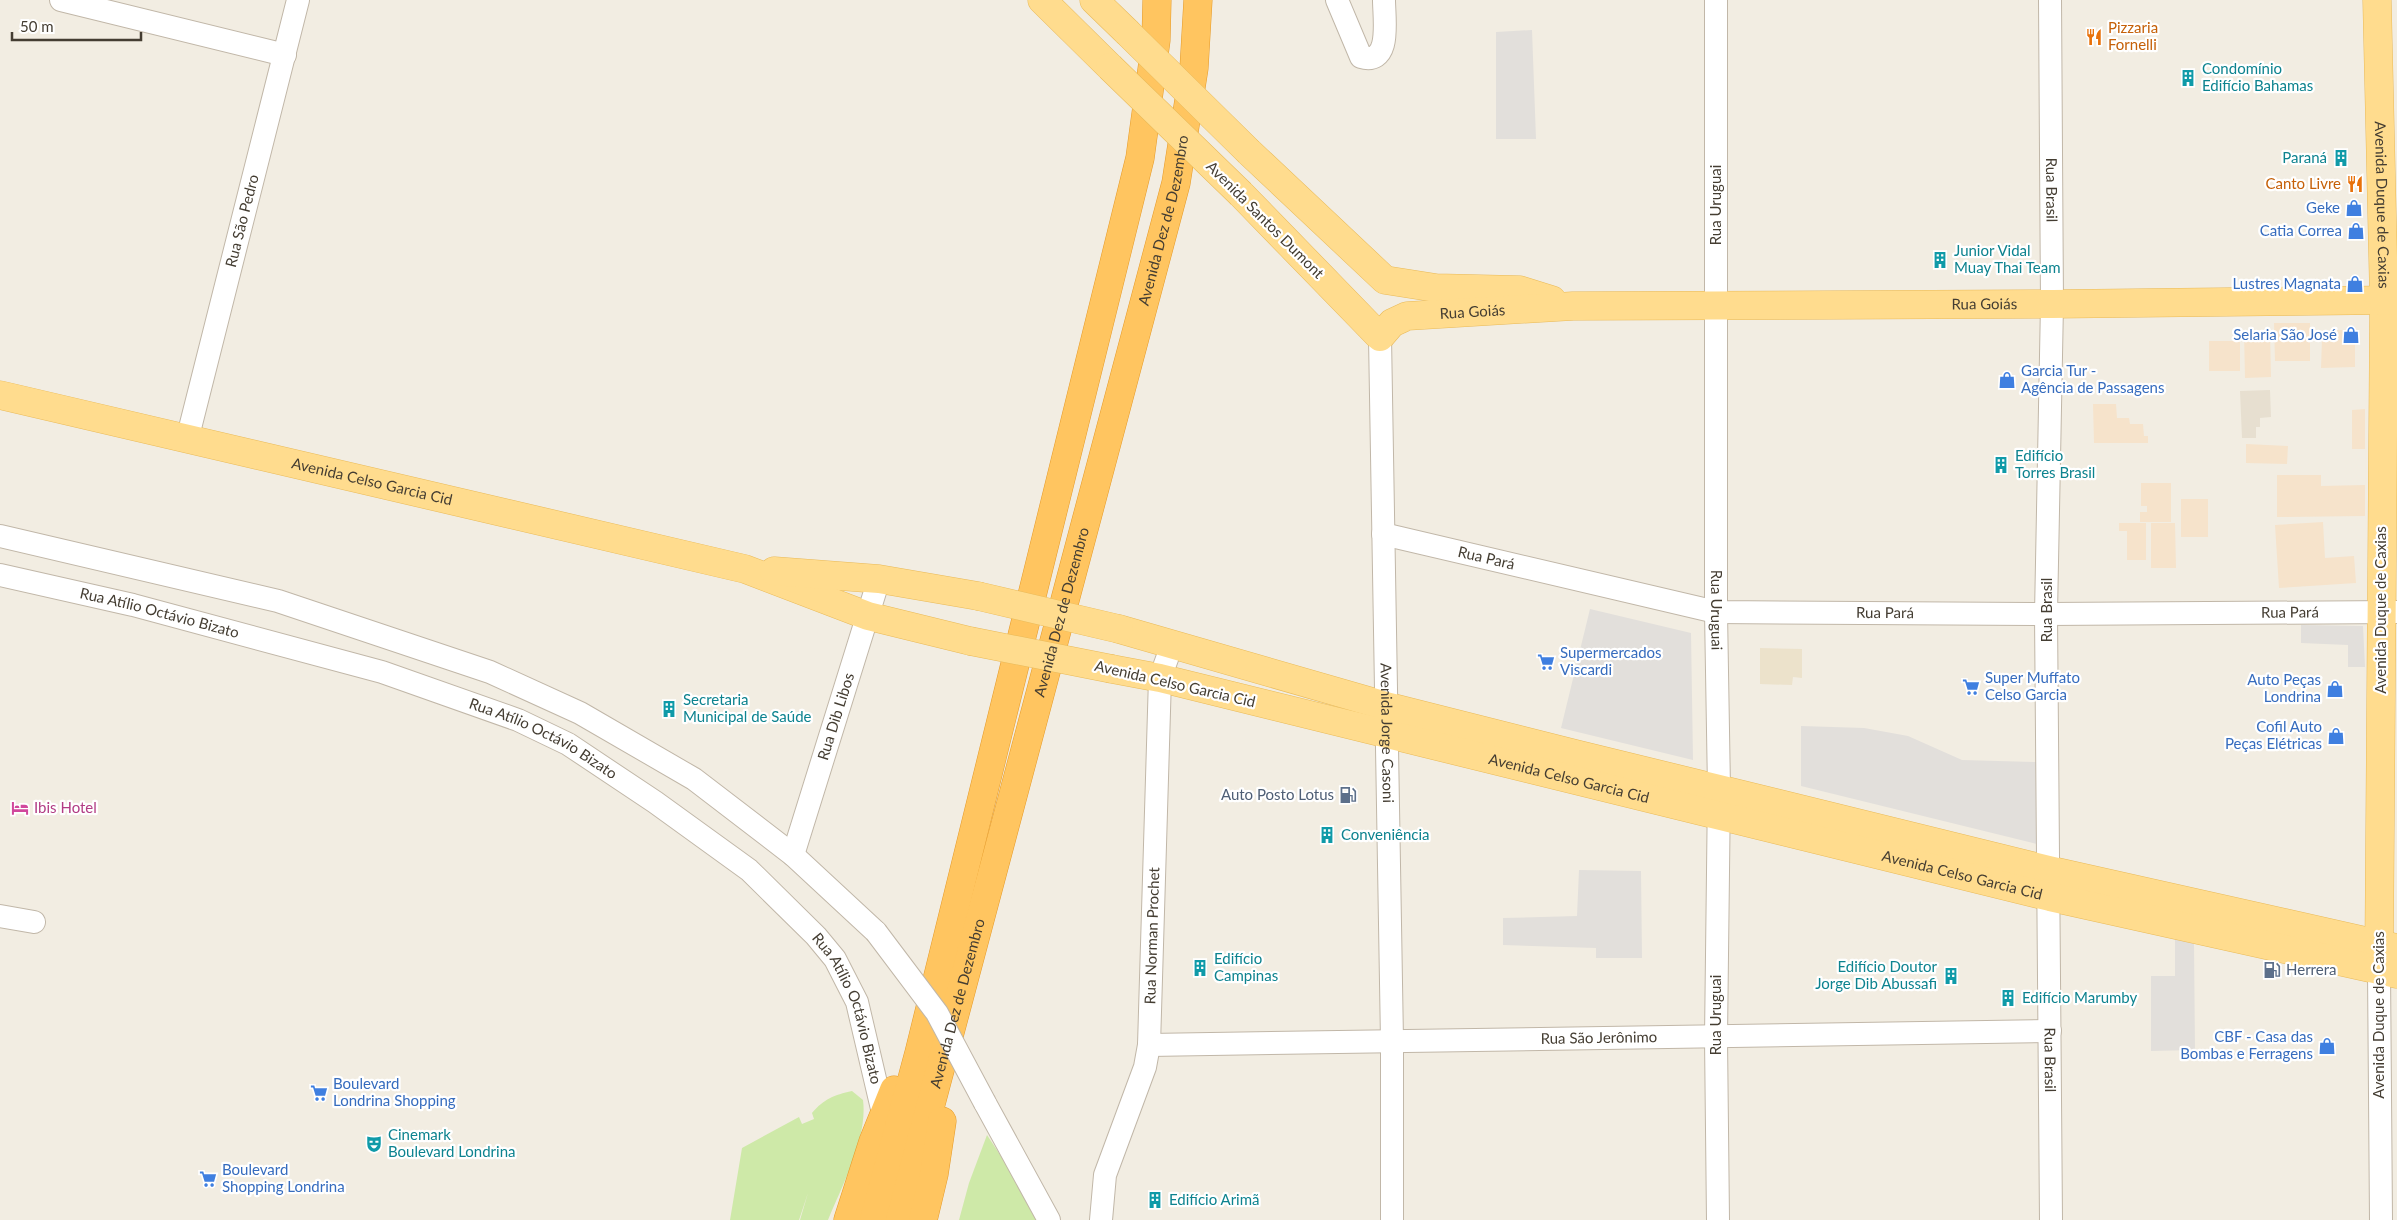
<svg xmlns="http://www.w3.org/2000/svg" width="2397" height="1220" viewBox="0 0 2397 1220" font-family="Lato,sans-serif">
<rect width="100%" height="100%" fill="#f2ede2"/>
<path fill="#e7dfd0" d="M 2270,390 L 2271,417 L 2260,418 L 2260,427 L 2256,427 L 2256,438 L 2242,438 L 2240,391 Z"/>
<path fill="#f6e3cb" d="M 2274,323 L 2310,323 L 2310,361 L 2275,361 Z
M 2336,330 L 2355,330 L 2355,367 L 2321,368 L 2322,339 L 2336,339 Z
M 2270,331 L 2271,377 L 2245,378 L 2244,332 Z
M 2209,341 L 2240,341 L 2240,371 L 2209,371 Z
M 2093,404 L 2116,404 L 2117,418 L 2129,418 L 2130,424 L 2143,424 L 2144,436 L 2148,436 L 2148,443 L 2094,443 Z
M 2365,409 L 2365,449 L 2352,449 L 2352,410 Z
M 2246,444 L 2288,446 L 2287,464 L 2246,463 Z
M 2277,475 L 2321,475 L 2321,486 L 2365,485 L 2365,516 L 2277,517 Z
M 2141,483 L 2171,483 L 2171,522 L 2140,522 L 2140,512 L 2147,512 L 2147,506 L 2141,506 Z
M 2181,499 L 2208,499 L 2208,537 L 2181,537 Z
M 2323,522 L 2325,558 L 2354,556 L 2356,583 L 2279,588 L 2275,525 Z
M 2119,523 L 2146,523 L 2146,560 L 2127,560 L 2127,531 L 2119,531 Z
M 2151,523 L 2175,523 L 2176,568 L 2151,568 Z"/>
<path fill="#ece2cb" d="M 1760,648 L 1802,649 L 1802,678 L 1793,677 L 1792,685 L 1760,684 Z"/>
<path fill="#cee9a8" d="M 852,1091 L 863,1100 C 868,1137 842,1186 828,1220 L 800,1220 L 808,1193 L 799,1220 L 730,1220 L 742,1148 L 799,1117 L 802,1124 L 814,1119 L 812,1113 C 824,1099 834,1095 852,1091 Z
M 987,1135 L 1043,1220 L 959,1220 L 969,1183 Z"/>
<path fill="#e2dfdb" d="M 1532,30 L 1536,139 L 1496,139 L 1496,32 Z
M 1590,609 L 1691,633 L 1693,760 L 1561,728 Z
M 2301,625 L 2363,626 L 2365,667 L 2348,667 L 2348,645 L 2301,643 Z
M 1801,726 L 1864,728 L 1908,736 L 1962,760 L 2036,762 L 2037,844 L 1801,786 Z
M 1579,870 L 1641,871 L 1642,958 L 1596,958 L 1596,948 L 1503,945 L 1503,918 L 1577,916 Z
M 2175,936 L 2194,944 L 2195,1050 L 2151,1051 L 2151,976 L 2175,976 Z"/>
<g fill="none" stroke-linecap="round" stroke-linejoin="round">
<g stroke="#c1b7a8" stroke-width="24">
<g id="minor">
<path d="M 61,0 L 285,55"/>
<path d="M 1337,0 L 1361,57 C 1392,66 1384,19 1384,0"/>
<path id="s1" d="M 1716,0 L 1716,612 L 1719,789 L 1716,1038 L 1718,1220"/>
<path id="s2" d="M 2050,0 L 2052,304 L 2046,614 L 2051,1220"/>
<path id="s3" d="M 1380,337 L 1392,1041 L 1392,1220"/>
<path id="s4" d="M 187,440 L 298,0"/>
<path id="s5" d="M 1383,534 L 1716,612 L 2046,614 L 2397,612"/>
<path d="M 0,536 L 278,601 L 490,672 L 580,713 L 694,779 L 793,855 L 876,932"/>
<path id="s6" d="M 0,575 L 133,605 L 382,672 L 518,720 L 568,744 L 655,802 L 749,870 L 816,936 L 835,959 L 857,1002 L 883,1113"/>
<path id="s7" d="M 793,855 L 879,579"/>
<path d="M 0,916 L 34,922"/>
<path d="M 2379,970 L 2381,1220"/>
<path id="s8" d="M 1149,1045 L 2050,1031"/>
<path d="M 985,1103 L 1049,1220"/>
<path id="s9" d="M 1101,1220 L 1105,1175 L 1145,1067 L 1149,1045 L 1160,678 L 1172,645"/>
</g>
</g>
<g stroke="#e9ba59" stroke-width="29">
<g id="major">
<path d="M 1042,0 L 1110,67"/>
<path d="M 1094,0 L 1127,32"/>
<path id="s10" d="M 2377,0 L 2384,300 L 2379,961"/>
<path d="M 1249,152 L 1385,280 L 1436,288 L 1520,290 L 1552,300"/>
<path id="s11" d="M 1241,194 L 1380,337 L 1392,323 L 1407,316 L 1573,306 L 2052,304 L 2397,300"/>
<path id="s12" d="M 0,395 L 745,569 L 868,616 L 970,641"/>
<path d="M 774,571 L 879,579 L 978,596"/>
<path d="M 1119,629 L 1386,706 L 1576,754 L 2049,870 L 2397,948"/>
<path id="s13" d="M 1112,669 L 1160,678 L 2050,897 L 2397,974"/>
</g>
</g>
<g stroke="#e59a29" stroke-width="29">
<g id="highway">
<path d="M 848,1220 L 873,1142 L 894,1090"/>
<path d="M 874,1220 L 919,1053 L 1140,158 L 1156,40 L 1157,0"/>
<path id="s14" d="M 900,1220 L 1176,183 L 1194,68 L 1198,0"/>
<path d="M 923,1220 L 934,1174 L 942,1121"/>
</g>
</g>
<use href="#minor" stroke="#fff" stroke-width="22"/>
<use href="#major" stroke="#ffdc8e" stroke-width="28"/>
<use href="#highway" stroke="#ffc560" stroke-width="28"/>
<g stroke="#c1b7a8" stroke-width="24" stroke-linecap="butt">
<path id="minor-bridge" d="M 876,932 L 937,1013 L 985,1103"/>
</g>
<g stroke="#e9ba59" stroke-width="29" stroke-linecap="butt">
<path id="major-bridge" d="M 1127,32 L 1249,152
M 1110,67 L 1241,194
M 978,596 L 1119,629
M 970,641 L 1112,669"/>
</g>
<use href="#minor-bridge" stroke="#fff" stroke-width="22"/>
<use href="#major-bridge" stroke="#ffdc8e" stroke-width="28"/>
</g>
<defs>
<g id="restaurant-bare" transform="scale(1.35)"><path d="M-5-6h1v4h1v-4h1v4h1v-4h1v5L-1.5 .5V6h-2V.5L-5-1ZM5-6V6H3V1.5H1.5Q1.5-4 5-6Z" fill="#e8710a" stroke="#fff" stroke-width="2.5" paint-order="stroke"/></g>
<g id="building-bare" transform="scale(1.35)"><path d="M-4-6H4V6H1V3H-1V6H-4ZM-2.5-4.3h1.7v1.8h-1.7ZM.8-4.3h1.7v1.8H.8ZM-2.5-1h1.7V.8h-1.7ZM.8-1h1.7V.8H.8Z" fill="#0f9aa8" stroke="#fff" stroke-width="2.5" paint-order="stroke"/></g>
<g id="shop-bare" transform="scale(1.35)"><path d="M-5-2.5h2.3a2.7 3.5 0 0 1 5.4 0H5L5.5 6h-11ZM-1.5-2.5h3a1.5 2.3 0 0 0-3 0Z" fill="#3f7fe0" stroke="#fff" stroke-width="2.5" paint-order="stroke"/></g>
<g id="supermarket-bare" transform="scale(1.35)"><path d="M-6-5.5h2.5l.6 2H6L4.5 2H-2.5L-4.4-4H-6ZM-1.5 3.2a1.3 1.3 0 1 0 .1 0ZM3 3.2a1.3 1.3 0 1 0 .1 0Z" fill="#3f7fe0" stroke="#fff" stroke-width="2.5" paint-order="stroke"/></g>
<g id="fuel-bare" transform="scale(1.35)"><path d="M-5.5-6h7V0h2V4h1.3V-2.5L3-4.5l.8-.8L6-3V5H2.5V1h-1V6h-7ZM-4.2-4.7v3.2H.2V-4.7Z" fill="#5c6f8a" stroke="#fff" stroke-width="2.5" paint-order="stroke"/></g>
<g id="hotel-bare" transform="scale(1.35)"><path d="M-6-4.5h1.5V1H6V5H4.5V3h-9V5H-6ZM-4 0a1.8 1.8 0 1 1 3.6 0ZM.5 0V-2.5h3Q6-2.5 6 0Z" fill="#d1479c" stroke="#fff" stroke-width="2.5" paint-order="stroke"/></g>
<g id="theatre-bare" transform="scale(1.35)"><path d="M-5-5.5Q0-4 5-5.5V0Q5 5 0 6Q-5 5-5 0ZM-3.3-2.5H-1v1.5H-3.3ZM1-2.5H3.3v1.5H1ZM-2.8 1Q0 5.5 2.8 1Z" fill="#0f9aa8" stroke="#fff" stroke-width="2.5" paint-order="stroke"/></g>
</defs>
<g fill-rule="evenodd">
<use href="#restaurant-bare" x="2094" y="37"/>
<use href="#building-bare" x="2188" y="78"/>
<use href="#building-bare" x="2341" y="158"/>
<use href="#restaurant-bare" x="2355" y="184"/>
<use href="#shop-bare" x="2354" y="208"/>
<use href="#shop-bare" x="2356" y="231"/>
<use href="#building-bare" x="1940" y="260"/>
<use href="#shop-bare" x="2355" y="284"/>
<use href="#shop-bare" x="2351" y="335"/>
<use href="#shop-bare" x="2007" y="380"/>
<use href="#building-bare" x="2001" y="465"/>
<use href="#supermarket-bare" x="1546" y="662"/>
<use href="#supermarket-bare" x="1971" y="687"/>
<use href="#shop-bare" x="2335" y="689"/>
<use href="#building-bare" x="669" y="709"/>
<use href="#shop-bare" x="2336" y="736"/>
<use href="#fuel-bare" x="1348" y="795"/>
<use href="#hotel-bare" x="20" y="808"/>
<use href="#building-bare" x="1327" y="835"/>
<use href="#building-bare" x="1200" y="968"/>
<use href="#fuel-bare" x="2272" y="970"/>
<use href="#building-bare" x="1951" y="976"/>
<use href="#building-bare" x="2008" y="998"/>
<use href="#shop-bare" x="2327" y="1046"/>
<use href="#supermarket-bare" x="319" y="1093"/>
<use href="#theatre-bare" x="374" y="1144"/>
<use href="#supermarket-bare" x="208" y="1179"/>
<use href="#building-bare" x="1155" y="1200"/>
</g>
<g text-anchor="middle" stroke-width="4.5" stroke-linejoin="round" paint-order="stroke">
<g font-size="15" fill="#c56008" stroke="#fff" text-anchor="start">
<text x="2108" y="33">Pizzaria<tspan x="2108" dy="17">Fornelli</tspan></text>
<text x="2341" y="189" text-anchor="end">Canto Livre</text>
</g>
<g font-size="15" fill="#0d838f" stroke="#fff" text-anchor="start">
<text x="2202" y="74">Condomínio<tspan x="2202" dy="17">Edifício Bahamas</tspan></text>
<text x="2327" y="163" text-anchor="end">Paraná</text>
<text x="1954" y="256">Junior Vidal<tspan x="1954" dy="17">Muay Thai Team</tspan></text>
<text x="2015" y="461">Edifício<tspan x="2015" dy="17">Torres Brasil</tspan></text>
<text x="683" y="705">Secretaria<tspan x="683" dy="17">Municipal de Saúde</tspan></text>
<text x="1341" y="840">Conveniência</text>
<text x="1214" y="964">Edifício<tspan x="1214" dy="17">Campinas</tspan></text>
<text x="1937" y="972" text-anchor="end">Edifício Doutor<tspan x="1937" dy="17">Jorge Dib Abussafi</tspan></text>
<text x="2022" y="1003">Edifício Marumby</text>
<text x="388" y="1140">Cinemark<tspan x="388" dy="17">Boulevard Londrina</tspan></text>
<text x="1169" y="1205">Edifício Arimã</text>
</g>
<g font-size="15" fill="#443d32" stroke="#fff">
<text dy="5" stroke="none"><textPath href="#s2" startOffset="190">Rua Brasil</textPath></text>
<text transform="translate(1716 205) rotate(-90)" y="5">Rua Uruguai</text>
<text dy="5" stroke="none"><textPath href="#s10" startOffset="205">Avenida Duque de Caxias</textPath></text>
<text dy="5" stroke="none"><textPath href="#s4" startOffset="226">Rua São Pedro</textPath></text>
<text dy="5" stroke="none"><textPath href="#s14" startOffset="1034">Avenida Dez de Dezembro</textPath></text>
<text transform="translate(1265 220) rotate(45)" y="5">Avenida Santos Dumont</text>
<text dy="5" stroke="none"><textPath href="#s11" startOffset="812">Rua Goiás</textPath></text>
<text dy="5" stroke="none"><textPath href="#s11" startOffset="300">Rua Goiás</textPath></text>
<text dy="5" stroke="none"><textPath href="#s12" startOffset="382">Avenida Celso Garcia Cid</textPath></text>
<text dy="5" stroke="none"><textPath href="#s5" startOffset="106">Rua Pará</textPath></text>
<text dy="5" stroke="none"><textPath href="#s1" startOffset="610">Rua Uruguai</textPath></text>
<text transform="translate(2047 610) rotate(-90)" y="5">Rua Brasil</text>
<text transform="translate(2381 610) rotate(-90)" y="5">Avenida Duque de Caxias</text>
<text dy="5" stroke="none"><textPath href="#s14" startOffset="629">Avenida Dez de Dezembro</textPath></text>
<text dy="5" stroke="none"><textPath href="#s5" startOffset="916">Rua Pará</textPath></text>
<text dy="5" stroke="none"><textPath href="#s6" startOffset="164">Rua Atílio Octávio Bizato</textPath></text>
<text dy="5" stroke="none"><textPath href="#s5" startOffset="511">Rua Pará</textPath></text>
<text transform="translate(1175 684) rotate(13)" y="5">Avenida Celso Garcia Cid</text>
<text dy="5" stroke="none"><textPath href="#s7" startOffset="145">Rua Dib Libos</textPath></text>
<text dy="5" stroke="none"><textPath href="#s3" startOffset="396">Avenida Jorge Casoni</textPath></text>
<text dy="5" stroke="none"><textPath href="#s6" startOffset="569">Rua Atílio Octávio Bizato</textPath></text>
<text dy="5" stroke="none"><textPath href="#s13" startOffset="470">Avenida Celso Garcia Cid</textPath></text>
<text dy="5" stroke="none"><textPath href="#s13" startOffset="875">Avenida Celso Garcia Cid</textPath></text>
<text dy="5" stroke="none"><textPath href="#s9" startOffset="292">Rua Norman Prochet</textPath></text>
<text dy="5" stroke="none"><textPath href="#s14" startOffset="224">Avenida Dez de Dezembro</textPath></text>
<text dy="5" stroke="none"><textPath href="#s6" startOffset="989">Rua Atílio Octávio Bizato</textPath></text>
<text transform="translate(1716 1015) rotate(-90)" y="5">Rua Uruguai</text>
<text transform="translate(2379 1015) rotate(-90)" y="5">Avenida Duque de Caxias</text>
<text dy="5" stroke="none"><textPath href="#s8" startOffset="450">Rua São Jerônimo</textPath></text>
<text dy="5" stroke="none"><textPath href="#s2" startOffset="1060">Rua Brasil</textPath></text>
</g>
<g font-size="15" fill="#366cbe" stroke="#fff" text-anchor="end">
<text x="2340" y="213">Geke</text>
<text x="2342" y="236">Catia Correa</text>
<text x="2341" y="289">Lustres Magnata</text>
<text x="2337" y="340">Selaria São José</text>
<text x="2021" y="376" text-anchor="start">Garcia Tur -<tspan x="2021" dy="17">Agência de Passagens</tspan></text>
<text x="1560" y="658" text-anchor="start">Supermercados<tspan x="1560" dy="17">Viscardi</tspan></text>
<text x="1985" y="683" text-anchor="start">Super Muffato<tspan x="1985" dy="17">Celso Garcia</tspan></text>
<text x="2321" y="685">Auto Peças<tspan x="2321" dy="17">Londrina</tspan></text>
<text x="2322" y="732">Cofil Auto<tspan x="2322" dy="17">Peças Elétricas</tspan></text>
<text x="2313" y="1042">CBF - Casa das<tspan x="2313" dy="17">Bombas e Ferragens</tspan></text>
<text x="333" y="1089" text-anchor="start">Boulevard<tspan x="333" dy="17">Londrina Shopping</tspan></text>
<text x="222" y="1175" text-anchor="start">Boulevard<tspan x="222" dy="17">Shopping Londrina</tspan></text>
</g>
<g font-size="15" fill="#4e5e75" stroke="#fff" text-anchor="end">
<text x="1334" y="800">Auto Posto Lotus</text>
<text x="2286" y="975" text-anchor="start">Herrera</text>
</g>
<g font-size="15" fill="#b23c85" stroke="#fff" text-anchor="start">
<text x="34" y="813">Ibis Hotel</text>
</g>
</g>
<path d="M12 32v8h129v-8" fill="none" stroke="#443d32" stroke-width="2.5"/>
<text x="20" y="32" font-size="15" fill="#443d32" stroke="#ffffff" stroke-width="4" paint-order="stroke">50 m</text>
</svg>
